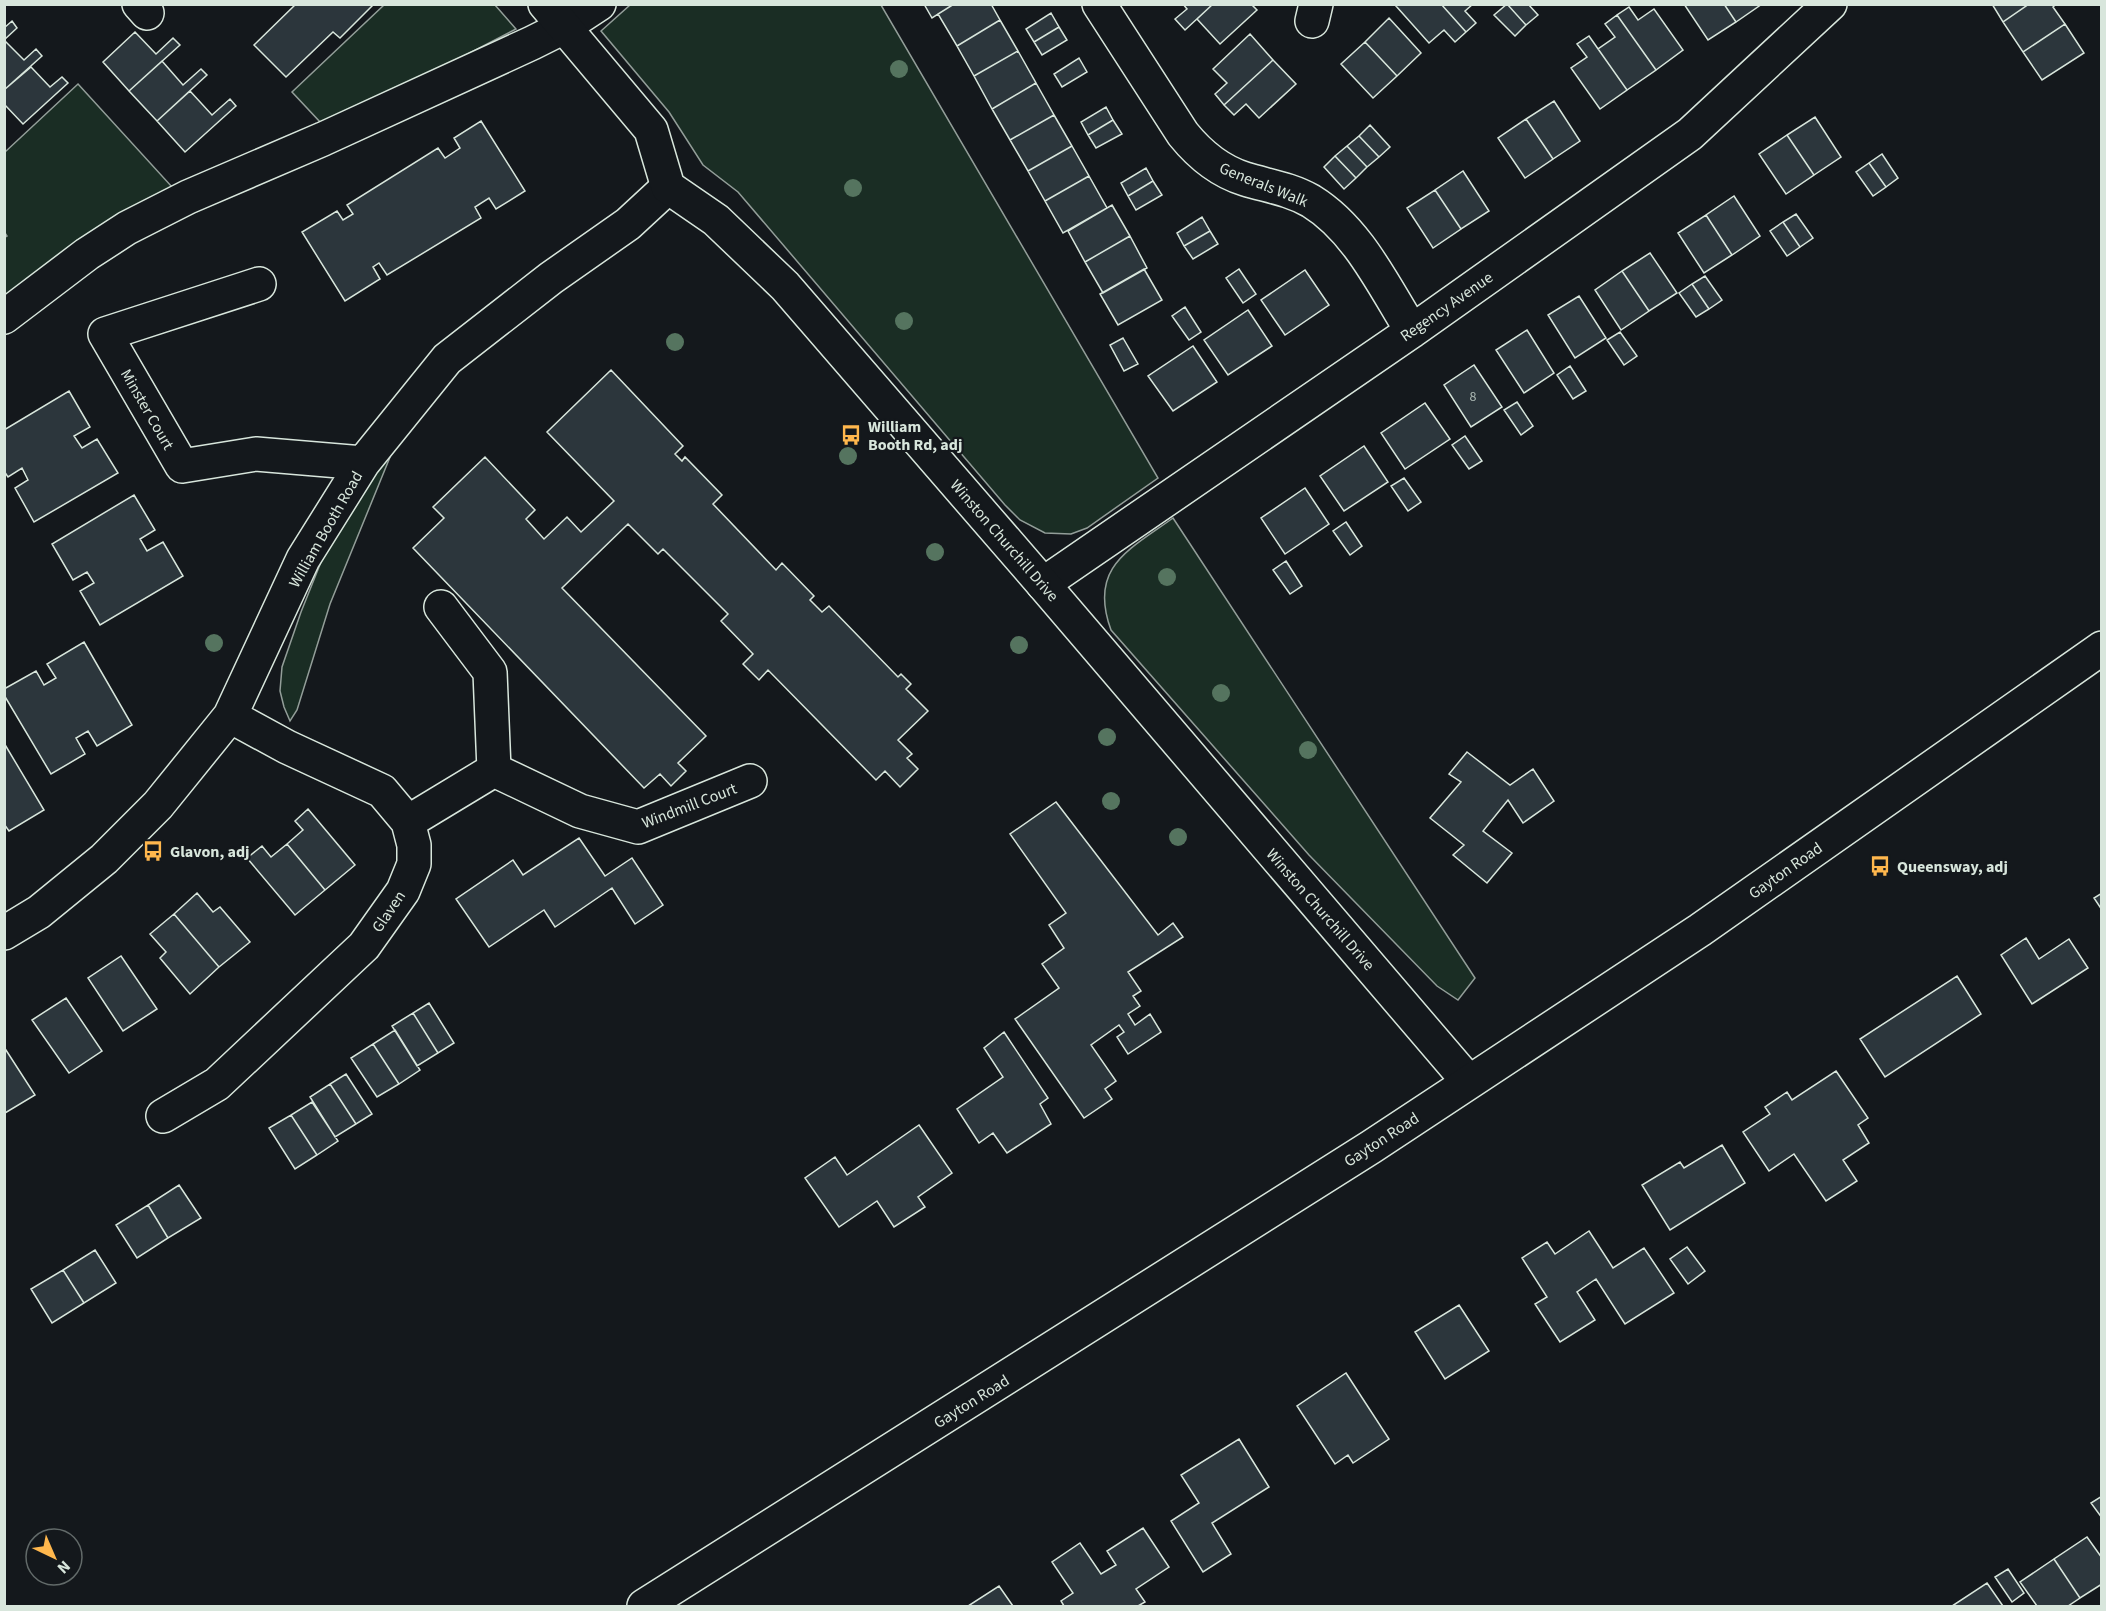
<svg xmlns="http://www.w3.org/2000/svg" width="2106" height="1611" viewBox="0 0 2106 1611" font-family="'Source Sans 3',sans-serif">
<rect width="100%" height="100%" fill="#14181c"/>
<path fill="#1a2d24" stroke="#939e99" stroke-width="1.5" d="M 384,5 L 495,5 L 516,29 L 410,84 L 322,124 L 292,92 Z
M 630,5 L 881,5 L 1158,478 L 1087,528 L 1071,534 L 1045,533 L 1020,520 L 1005,505 L 738,192 L 703,165 L 669,112 L 601,31 Z
M 78,84 L 173,188 L 5,300 L 4,238 L 7,236 L 5,233 L 5,152 Z
M 397,440 L 330,604 L 297,710 L 290,721 L 284,707 L 280,691 L 282,667 L 301,612 L 325,552 L 344,513 Z
M 1173,518 L 1475,978 L 1458,1000 L 1437,986 L 1309,855 L 1111,630 C 1088,567 1129,550 1173,518 Z"/>
<path fill="#2c363c" stroke="#d8e6dc" stroke-width="1.5" d="M 296,4 L 374,4 L 340,38 L 333,32 L 286,77 L 254,45 Z
M 924,4 L 954,4 L 932,18 Z
M 954,4 L 991,4 L 1000,20 L 957,46 L 938,14 Z
M 1183,4 L 1213,4 L 1185,30 L 1175,19 L 1187,9 Z
M 1213,4 L 1251,4 L 1257,10 L 1220,44 L 1197,19 Z
M 1398,4 L 1441,4 L 1466,32 L 1455,42 L 1444,30 L 1429,43 L 1396,6 Z
M 1441,4 L 1473,4 L 1465,11 L 1476,23 L 1466,32 Z
M 1507,4 L 1528,4 L 1538,15 L 1526,25 Z
M 1507,4 L 1526,25 L 1515,36 L 1494,15 Z
M 1684,4 L 1724,4 L 1736,22 L 1708,40 Z
M 1724,4 L 1762,4 L 1736,22 Z
M 1992,4 L 2029,4 L 2003,22 Z
M 2029,4 L 2056,4 L 2053,7 L 2065,24 L 2023,52 L 2003,22 Z
M 1629,7 L 1638,20 L 1654,9 L 1683,50 L 1656,70 L 1617,15 Z
M 1051,13 L 1059,27 L 1034,42 L 1026,29 Z
M 1617,15 L 1656,70 L 1627,90 L 1598,49 L 1615,37 L 1605,24 Z
M 1389,18 L 1421,53 L 1397,76 L 1365,42 Z
M 1000,20 L 1018,51 L 974,76 L 957,46 Z
M 12,21 L 17,28 L 4,40 L 4,28 Z
M 2065,24 L 2084,53 L 2042,80 L 2023,52 Z
M 1059,27 L 1067,40 L 1042,55 L 1034,42 Z
M 135,32 L 156,54 L 173,38 L 180,45 L 129,91 L 103,62 Z
M 1250,34 L 1273,60 L 1224,105 L 1215,94 L 1227,83 L 1213,69 Z
M 1589,36 L 1627,90 L 1600,109 L 1571,68 L 1587,57 L 1577,44 Z
M 4,40 L 24,60 L 36,49 L 42,56 L 4,90 Z
M 1365,42 L 1397,76 L 1373,98 L 1341,64 Z
M 1018,51 L 1036,83 L 992,109 L 974,76 Z
M 1079,58 L 1087,72 L 1062,87 L 1054,74 Z
M 1273,60 L 1296,84 L 1259,118 L 1246,104 L 1234,115 L 1224,105 Z
M 162,61 L 183,85 L 201,69 L 207,75 L 157,121 L 129,91 Z
M 31,67 L 50,87 L 62,77 L 68,83 L 23,124 L 4,104 L 4,90 Z
M 1036,83 L 1054,115 L 1010,140 L 992,109 Z
M 190,91 L 212,115 L 230,99 L 236,106 L 185,152 L 157,121 Z
M 1554,101 L 1580,141 L 1553,159 L 1526,119 Z
M 1106,107 L 1113,120 L 1088,135 L 1081,122 Z
M 1054,115 L 1072,146 L 1028,171 L 1010,140 Z
M 1815,117 L 1841,157 L 1814,175 L 1787,135 Z
M 1526,119 L 1553,159 L 1525,178 L 1498,138 Z
M 1113,120 L 1122,134 L 1096,148 L 1088,135 Z
M 481,121 L 525,191 L 496,209 L 489,198 L 475,207 L 481,218 L 387,275 L 379,263 L 373,267 L 380,279 L 345,301 L 302,232 L 337,211 L 343,220 L 353,214 L 347,205 L 438,148 L 445,158 L 460,148 L 454,138 Z
M 1370,125 L 1390,147 L 1379,157 L 1359,136 Z
M 1787,135 L 1814,175 L 1786,194 L 1759,154 Z
M 1359,136 L 1379,157 L 1367,167 L 1347,146 Z
M 1072,146 L 1089,176 L 1045,201 L 1028,171 Z
M 1347,146 L 1367,167 L 1356,178 L 1335,156 Z
M 1882,154 L 1898,178 L 1886,187 L 1869,163 Z
M 1335,156 L 1356,178 L 1344,189 L 1324,167 Z
M 1869,163 L 1886,187 L 1873,196 L 1856,172 Z
M 1146,168 L 1153,181 L 1128,196 L 1121,183 Z
M 1463,171 L 1489,211 L 1461,229 L 1435,190 Z
M 1089,176 L 1107,208 L 1063,233 L 1045,201 Z
M 1153,181 L 1162,195 L 1136,210 L 1128,196 Z
M 1435,190 L 1461,229 L 1433,248 L 1407,208 Z
M 1734,196 L 1760,236 L 1732,255 L 1706,215 Z
M 1112,205 L 1130,236 L 1085,262 L 1068,231 Z
M 1796,214 L 1813,238 L 1800,247 L 1783,222 Z
M 1706,215 L 1732,255 L 1704,273 L 1678,233 Z
M 1202,217 L 1210,231 L 1184,246 L 1177,233 Z
M 1783,222 L 1800,247 L 1787,256 L 1770,231 Z
M 1210,231 L 1218,244 L 1193,259 L 1184,246 Z
M 1130,236 L 1147,268 L 1103,293 L 1085,262 Z
M 1650,253 L 1677,293 L 1649,311 L 1622,271 Z
M 1144,269 L 1162,300 L 1118,325 L 1100,294 Z
M 1239,269 L 1256,294 L 1243,303 L 1226,278 Z
M 1305,270 L 1329,305 L 1285,335 L 1261,300 Z
M 1622,271 L 1649,311 L 1621,330 L 1595,290 Z
M 1705,276 L 1722,300 L 1709,309 L 1692,284 Z
M 1692,284 L 1709,309 L 1696,317 L 1679,293 Z
M 1579,296 L 1606,338 L 1575,358 L 1548,315 Z
M 1185,307 L 1201,332 L 1189,340 L 1172,316 Z
M 1248,310 L 1272,346 L 1228,375 L 1204,340 Z
M 1527,330 L 1554,373 L 1524,393 L 1496,350 Z
M 1620,332 L 1637,356 L 1624,365 L 1607,340 Z
M 1123,338 L 1138,364 L 1124,371 L 1110,345 Z
M 1193,346 L 1217,382 L 1173,411 L 1148,376 Z
M 1474,365 L 1502,407 L 1471,427 L 1444,385 Z
M 1570,366 L 1586,391 L 1573,399 L 1557,375 Z
M 611,370 L 683,446 L 675,454 L 682,461 L 685,457 L 722,495 L 713,504 L 776,570 L 782,563 L 814,596 L 810,600 L 822,612 L 829,606 L 898,677 L 901,674 L 911,684 L 906,689 L 928,711 L 898,740 L 912,754 L 907,758 L 918,769 L 900,787 L 885,771 L 876,780 L 768,670 L 759,680 L 743,664 L 753,654 L 721,621 L 728,614 L 663,549 L 658,554 L 628,524 L 562,588 L 706,736 L 678,763 L 686,771 L 671,786 L 660,774 L 644,788 L 413,548 L 444,518 L 433,507 L 485,457 L 535,510 L 526,519 L 544,539 L 567,517 L 581,532 L 614,501 L 547,432 Z
M 69,391 L 90,427 L 74,436 L 82,448 L 97,439 L 118,473 L 34,522 L 15,488 L 28,480 L 22,468 L 8,477 L 4,471 L 4,430 Z
M 1517,402 L 1533,426 L 1521,435 L 1504,410 Z
M 1425,403 L 1450,439 L 1405,469 L 1381,433 Z
M 1465,436 L 1482,461 L 1469,469 L 1452,445 Z
M 1364,446 L 1388,482 L 1344,511 L 1320,476 Z
M 1404,478 L 1421,502 L 1408,511 L 1391,486 Z
M 1305,488 L 1329,524 L 1285,554 L 1261,518 Z
M 134,495 L 155,530 L 140,539 L 147,551 L 163,542 L 183,576 L 100,625 L 80,591 L 94,583 L 87,572 L 73,580 L 52,544 Z
M 1346,522 L 1362,546 L 1350,555 L 1333,531 Z
M 1286,561 L 1302,586 L 1290,594 L 1273,570 Z
M 84,642 L 132,725 L 97,746 L 88,731 L 76,738 L 85,754 L 51,774 L 4,695 L 4,689 L 36,671 L 44,685 L 56,678 L 47,664 Z
M 4,743 L 44,810 L 9,831 L 4,824 Z
M 1467,752 L 1510,785 L 1533,769 L 1554,801 L 1523,823 L 1508,800 L 1483,831 L 1512,853 L 1487,883 L 1453,855 L 1464,845 L 1430,818 L 1461,782 L 1449,774 Z
M 1056,802 L 1158,935 L 1173,923 L 1183,937 L 1128,972 L 1141,991 L 1133,996 L 1140,1006 L 1128,1014 L 1135,1025 L 1150,1014 L 1161,1032 L 1128,1054 L 1117,1037 L 1124,1032 L 1119,1025 L 1091,1045 L 1116,1081 L 1105,1089 L 1112,1099 L 1084,1118 L 1015,1019 L 1059,988 L 1042,964 L 1064,948 L 1049,925 L 1066,913 L 1010,834 Z
M 308,809 L 355,865 L 325,890 L 287,844 L 303,830 L 295,821 Z
M 579,838 L 605,876 L 632,858 L 663,905 L 635,924 L 612,888 L 555,927 L 544,910 L 489,947 L 456,899 L 513,860 L 523,875 Z
M 287,844 L 325,890 L 295,915 L 247,858 L 262,846 L 271,857 Z
M 197,893 L 213,912 L 220,907 L 250,942 L 219,967 L 174,914 Z
M 2102,893 L 2102,910 L 2094,898 Z
M 174,914 L 219,967 L 190,994 L 160,958 L 166,952 L 150,934 Z
M 2026,938 L 2039,959 L 2069,939 L 2088,968 L 2032,1004 L 2001,955 Z
M 121,956 L 157,1009 L 123,1031 L 88,978 Z
M 1957,976 L 1981,1014 L 1885,1077 L 1860,1039 Z
M 66,998 L 102,1051 L 69,1073 L 32,1020 Z
M 429,1003 L 454,1043 L 438,1053 L 413,1013 Z
M 413,1013 L 438,1053 L 417,1066 L 392,1026 Z
M 395,1030 L 420,1070 L 399,1084 L 373,1044 Z
M 1004,1032 L 1048,1098 L 1040,1104 L 1051,1124 L 1007,1153 L 993,1133 L 979,1143 L 957,1109 L 1003,1077 L 984,1048 Z
M 373,1044 L 399,1084 L 377,1097 L 351,1058 Z
M 4,1047 L 35,1095 L 5,1113 L 4,1112 Z
M 1836,1071 L 1868,1118 L 1858,1125 L 1869,1143 L 1843,1160 L 1857,1181 L 1826,1201 L 1794,1154 L 1769,1171 L 1743,1132 L 1770,1114 L 1765,1107 L 1787,1092 L 1792,1100 Z
M 346,1074 L 372,1114 L 356,1124 L 330,1084 Z
M 330,1084 L 356,1124 L 335,1137 L 310,1097 Z
M 312,1102 L 338,1141 L 317,1155 L 291,1115 Z
M 291,1115 L 317,1155 L 295,1169 L 269,1128 Z
M 919,1125 L 952,1173 L 918,1197 L 925,1207 L 894,1227 L 877,1201 L 839,1227 L 805,1178 L 835,1157 L 847,1175 Z
M 1722,1145 L 1745,1183 L 1670,1230 L 1642,1185 L 1680,1162 L 1684,1168 Z
M 179,1185 L 201,1218 L 168,1238 L 148,1205 Z
M 148,1205 L 168,1238 L 137,1258 L 116,1225 Z
M 1589,1231 L 1613,1268 L 1644,1248 L 1674,1293 L 1625,1324 L 1596,1279 L 1577,1292 L 1595,1320 L 1560,1342 L 1535,1304 L 1547,1297 L 1522,1258 L 1547,1242 L 1555,1254 Z
M 1687,1247 L 1705,1271 L 1688,1284 L 1670,1259 Z
M 95,1250 L 116,1283 L 84,1303 L 63,1270 Z
M 63,1270 L 84,1303 L 52,1323 L 31,1289 Z
M 1459,1305 L 1489,1351 L 1445,1379 L 1415,1332 Z
M 1346,1373 L 1389,1439 L 1353,1463 L 1348,1455 L 1335,1464 L 1297,1406 Z
M 1239,1439 L 1269,1487 L 1212,1523 L 1231,1554 L 1203,1572 L 1171,1521 L 1199,1503 L 1181,1475 Z
M 2102,1496 L 2102,1518 L 2091,1503 Z
M 1143,1528 L 1169,1567 L 1136,1589 L 1145,1602 L 1138,1606 L 1064,1606 L 1061,1601 L 1073,1593 L 1052,1562 L 1080,1543 L 1101,1574 L 1116,1565 L 1107,1551 Z
M 2087,1537 L 2102,1558 L 2102,1584 L 2080,1598 L 2054,1559 Z
M 2054,1559 L 2080,1598 L 2068,1606 L 2037,1606 L 2020,1582 Z
M 2008,1569 L 2024,1593 L 2012,1602 L 1995,1577 Z
M 1987,1583 L 2003,1606 L 1952,1606 Z
M 999,1586 L 1013,1606 L 968,1606 Z"/>
<g fill="none" stroke-linecap="round" stroke-linejoin="round">
<g stroke="#d8e6dc" stroke-width="36">
<path id="street" d="M 139,4 L 147,13
M 1099,4 L 1183,134 C 1200,155 1219,171 1245,179 C 1268,186 1290,189 1311,201 C 1358,230 1383,285 1412,331
M 1312,21 L 1316,4
M 259,284 L 105,334 L 182,466 L 256,454 L 363,463
M 4,317 L 87,254 L 127,228 L 188,197 L 323,139 L 532,43 L 564,27 L 599,4
M 1043,584 L 1412,331 L 1690,134 L 1830,4
M 441,607 L 490,672 L 494,770
M 408,822 L 494,770 L 580,811 L 638,827 L 750,781
M 4,933 L 39,912 L 104,859 L 158,805 L 230,716 L 303,559 L 363,463 L 447,359 L 551,278 L 628,224 L 668,187
M 163,1116 L 217,1084 L 364,946 L 403,891 L 414,864 L 414,845 L 408,822 L 382,791 L 287,747 L 230,716"/>
</g>
<g stroke="#d8e6dc" stroke-width="36">
<path id="secondary" d="M 545,4 L 651,130 L 668,187 L 716,220 L 785,286 L 1043,584 L 1468,1081"/>
</g>
<g stroke="#d8e6dc" stroke-width="36">
<path id="primary" d="M 644,1606 L 1371,1147 L 1700,930 L 2102,648"/>
</g>
<use href="#street" stroke="#14181c" stroke-width="33"/>
<use href="#secondary" stroke="#14181c" stroke-width="33"/>
<use href="#primary" stroke="#14181c" stroke-width="33"/>
</g>
<g fill="#55745f">
<circle cx="899" cy="69" r="9"/>
<circle cx="853" cy="188" r="9"/>
<circle cx="904" cy="321" r="9"/>
<circle cx="675" cy="342" r="9"/>
<circle cx="848" cy="456" r="9"/>
<circle cx="935" cy="552" r="9"/>
<circle cx="1167" cy="577" r="9"/>
<circle cx="214" cy="643" r="9"/>
<circle cx="1019" cy="645" r="9"/>
<circle cx="1221" cy="693" r="9"/>
<circle cx="1107" cy="737" r="9"/>
<circle cx="1308" cy="750" r="9"/>
<circle cx="1111" cy="801" r="9"/>
<circle cx="1178" cy="837" r="9"/>
</g>
<defs>
<g id="bus-bare" transform="scale(1.62)"><path d="M-5-6H5V4H4V6H2V4H-2V6H-4V4H-5ZM-3.5-4V0h7V-4ZM-3.5 1.2v1.5H-2V1.2ZM2 1.2v1.5H3.5V1.2Z" fill="#ffb74d" stroke="#14181c" stroke-width="2.5" paint-order="stroke"/></g>
</defs>
<g fill-rule="evenodd">
<use href="#bus-bare" x="851" y="435"/>
<use href="#bus-bare" x="153" y="851"/>
<use href="#bus-bare" x="1880" y="866"/>
</g>
<g text-anchor="middle" stroke-width="4.5" stroke-linejoin="round" paint-order="stroke">
<g font-size="14" fill="#adbab4">
<text x="1473" y="401">8</text>
</g>
<g font-size="16" fill="#d8e6dc" stroke="#14181c">
<text transform="translate(1264 184) rotate(22)" y="6">Generals Walk</text>
<text transform="translate(1446 306) rotate(-35)" y="6">Regency Avenue</text>
<text transform="translate(148 409) rotate(60)" y="6">Minster Court</text>
<text transform="translate(325 529) rotate(-60)" y="6">William Booth Road</text>
<text transform="translate(1005 540) rotate(49)" y="6">Winston Churchill Drive</text>
<text transform="translate(689 805) rotate(-21)" y="6">Windmill Court</text>
<text transform="translate(1785 870) rotate(-35)" y="6">Gayton Road</text>
<text transform="translate(1321 909) rotate(49)" y="6">Winston Churchill Drive</text>
<text transform="translate(388 911) rotate(-56)" y="6">Glaven</text>
<text transform="translate(1381 1139) rotate(-33)" y="6">Gayton Road</text>
<text transform="translate(971 1401) rotate(-32)" y="6">Gayton Road</text>
</g>
<g font-size="16" font-weight="bold" fill="#d8e6dc" stroke="#14181c" text-anchor="start">
<text x="868" y="432">William<tspan x="868" dy="18">Booth Rd, adj</tspan></text>
<text x="170" y="857">Glavon, adj</text>
<text x="1897" y="872">Queensway, adj</text>
</g>
</g>
<rect width="2106" height="1611" fill="none" stroke="#d8e6dc" stroke-width="12"/>
<g transform="translate(54 1557) rotate(136)"><circle r="28" fill="#14181c" stroke="#626a69" stroke-width="1.5"/>
<path d="M0-4.5L10 22L0 15L-10 22Z" fill="#ffb74d"/>
<text y="-9" font-size="16" font-weight="bold" text-anchor="middle" fill="#d8e6dc">N</text>
</g>
</svg>
